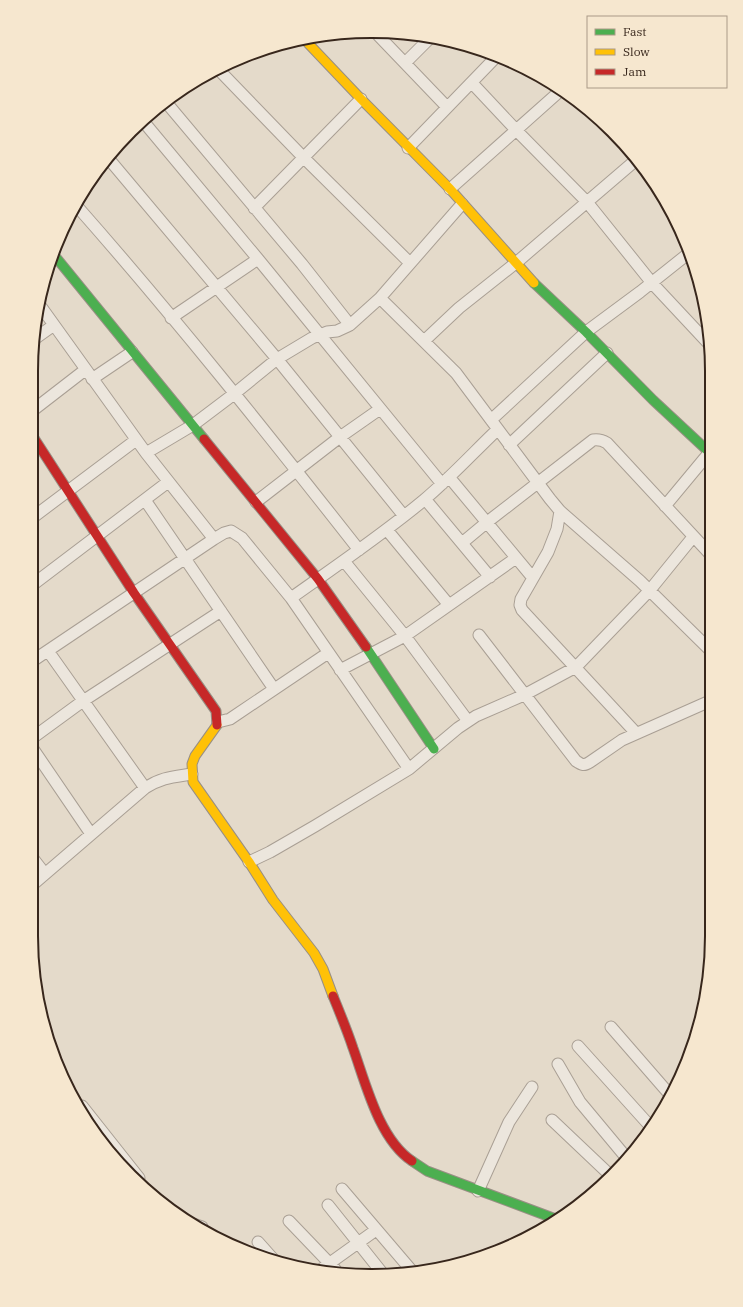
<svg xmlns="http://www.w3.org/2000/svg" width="743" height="1307" viewBox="0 0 743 1307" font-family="'IBM Plex Serif',serif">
<rect width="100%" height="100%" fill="#e4daca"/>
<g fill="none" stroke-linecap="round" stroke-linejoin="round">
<g stroke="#a99f94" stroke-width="13">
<path id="street" d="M 376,33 L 447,107
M 405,63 L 431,37
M 217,68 L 303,157 L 410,263
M 472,83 L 517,131 L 587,202 L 652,283 L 709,344
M 165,101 L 302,264 L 350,325
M 143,121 L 258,259 L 442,484
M 408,148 L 497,56
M 108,158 L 277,359 L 404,516
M 450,189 L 560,91
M 75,204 C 174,316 267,433 359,550
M 254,208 L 361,99
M 380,298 L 456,373 L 550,499 L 560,511 L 640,581 L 710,650
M 39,304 L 146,453 L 214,539
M 171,318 L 258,259
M 33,340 L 54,325
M 424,341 L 459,308 L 517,262 L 636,160
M 92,379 L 132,352
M 32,411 L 85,370
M 491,420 L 586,332 L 640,292 L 689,253
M 509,445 L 607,353
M 146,453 L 193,425 L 234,394 L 277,359 L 312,338 L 327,332 L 337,331 L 350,325 L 380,298 L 462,204
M 449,477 L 533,578
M 425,499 L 490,577
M 145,500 L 274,689
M 256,502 L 340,437 L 380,409
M 665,506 L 709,453
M 560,511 L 557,529 L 548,552 L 521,599 L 520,605 L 522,610 L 636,733
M 32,518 L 136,440
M 387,530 L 449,605
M 462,543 L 486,523 L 593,440 C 599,439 602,440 607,443 L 710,554
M 344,561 L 405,636 L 468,721
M 31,586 L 168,482
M 291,598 C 336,566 382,535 424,500 C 450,478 473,453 497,430
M 479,635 L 576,761 C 582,765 584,766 590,762 L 622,740 L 710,701
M 48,651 L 145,788
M 31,662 L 214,539 L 224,533 L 231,531 L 242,538 L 291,598 L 409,769
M 340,670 L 405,636 L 516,558
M 218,722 L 230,719 L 328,653
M 31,739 L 83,701 L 221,611
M 31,746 L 91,834
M 31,856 L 45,874
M 249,862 L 270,852 L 315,826 L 409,769 L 458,728 L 476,716 L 524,695 L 576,667 L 650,590 L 693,537
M 31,886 L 145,788 C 162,777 173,777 192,774
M 611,1027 L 671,1096
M 578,1046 L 650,1126
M 558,1064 L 580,1102 L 625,1156
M 82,1106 L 139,1178
M 552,1120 L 610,1175
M 342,1189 L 412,1271
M 478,1191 L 509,1122 L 532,1087
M 328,1205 L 383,1274
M 289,1221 L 335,1269
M 193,1224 L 202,1227
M 258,1242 L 274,1260
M 323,1268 L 376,1230"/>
</g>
<g stroke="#988f84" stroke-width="11">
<path id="fast" d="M 54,255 L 204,439
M 534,283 L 586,332 L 653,400 L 710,453
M 366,647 L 434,749
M 412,1161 L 427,1171 L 553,1218"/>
</g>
<g stroke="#988f84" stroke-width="11">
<path id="slow" d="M 304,39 L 361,99 L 450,189 L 534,283
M 217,725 L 195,756 L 192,764 L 193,782 L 249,862 L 273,900 L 314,953 L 323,969 L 333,996"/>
</g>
<g stroke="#988f84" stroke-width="11">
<path id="jam" d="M 32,435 L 134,593 L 216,711 L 217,725
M 204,439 L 318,579 L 366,647
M 333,996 C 340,1013 347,1030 353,1048 C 366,1084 379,1139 412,1161
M 595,1192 L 603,1183"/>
</g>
<use href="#street" stroke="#ece6dd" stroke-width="11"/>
<use href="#fast" stroke="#4caf50" stroke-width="9"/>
<use href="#slow" stroke="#ffc107" stroke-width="9"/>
<use href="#jam" stroke="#c62828" stroke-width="9"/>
</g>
<path d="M0 0H743V1307H0ZM371 38H372A333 333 0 0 1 705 371V936A333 333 0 0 1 372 1269H371A333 333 0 0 1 38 936V371A333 333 0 0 1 371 38Z" fill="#f6e7cf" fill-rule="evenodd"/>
<path fill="none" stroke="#38271c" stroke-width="2" d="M371 38H372A333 333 0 0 1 705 371V936A333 333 0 0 1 372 1269H371A333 333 0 0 1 38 936V371A333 333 0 0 1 371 38Z"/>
<rect x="587" y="16" width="140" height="72" fill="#f6e7cf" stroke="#aa9a87"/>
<rect x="595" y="29" width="20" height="6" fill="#4caf50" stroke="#aa9a87"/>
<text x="623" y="36" font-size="12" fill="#38271c">Fast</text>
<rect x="595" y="49" width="20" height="6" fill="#ffc107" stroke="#aa9a87"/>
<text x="623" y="56" font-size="12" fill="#38271c">Slow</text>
<rect x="595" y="69" width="20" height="6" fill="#c62828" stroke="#aa9a87"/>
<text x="623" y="76" font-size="12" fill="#38271c">Jam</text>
</svg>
